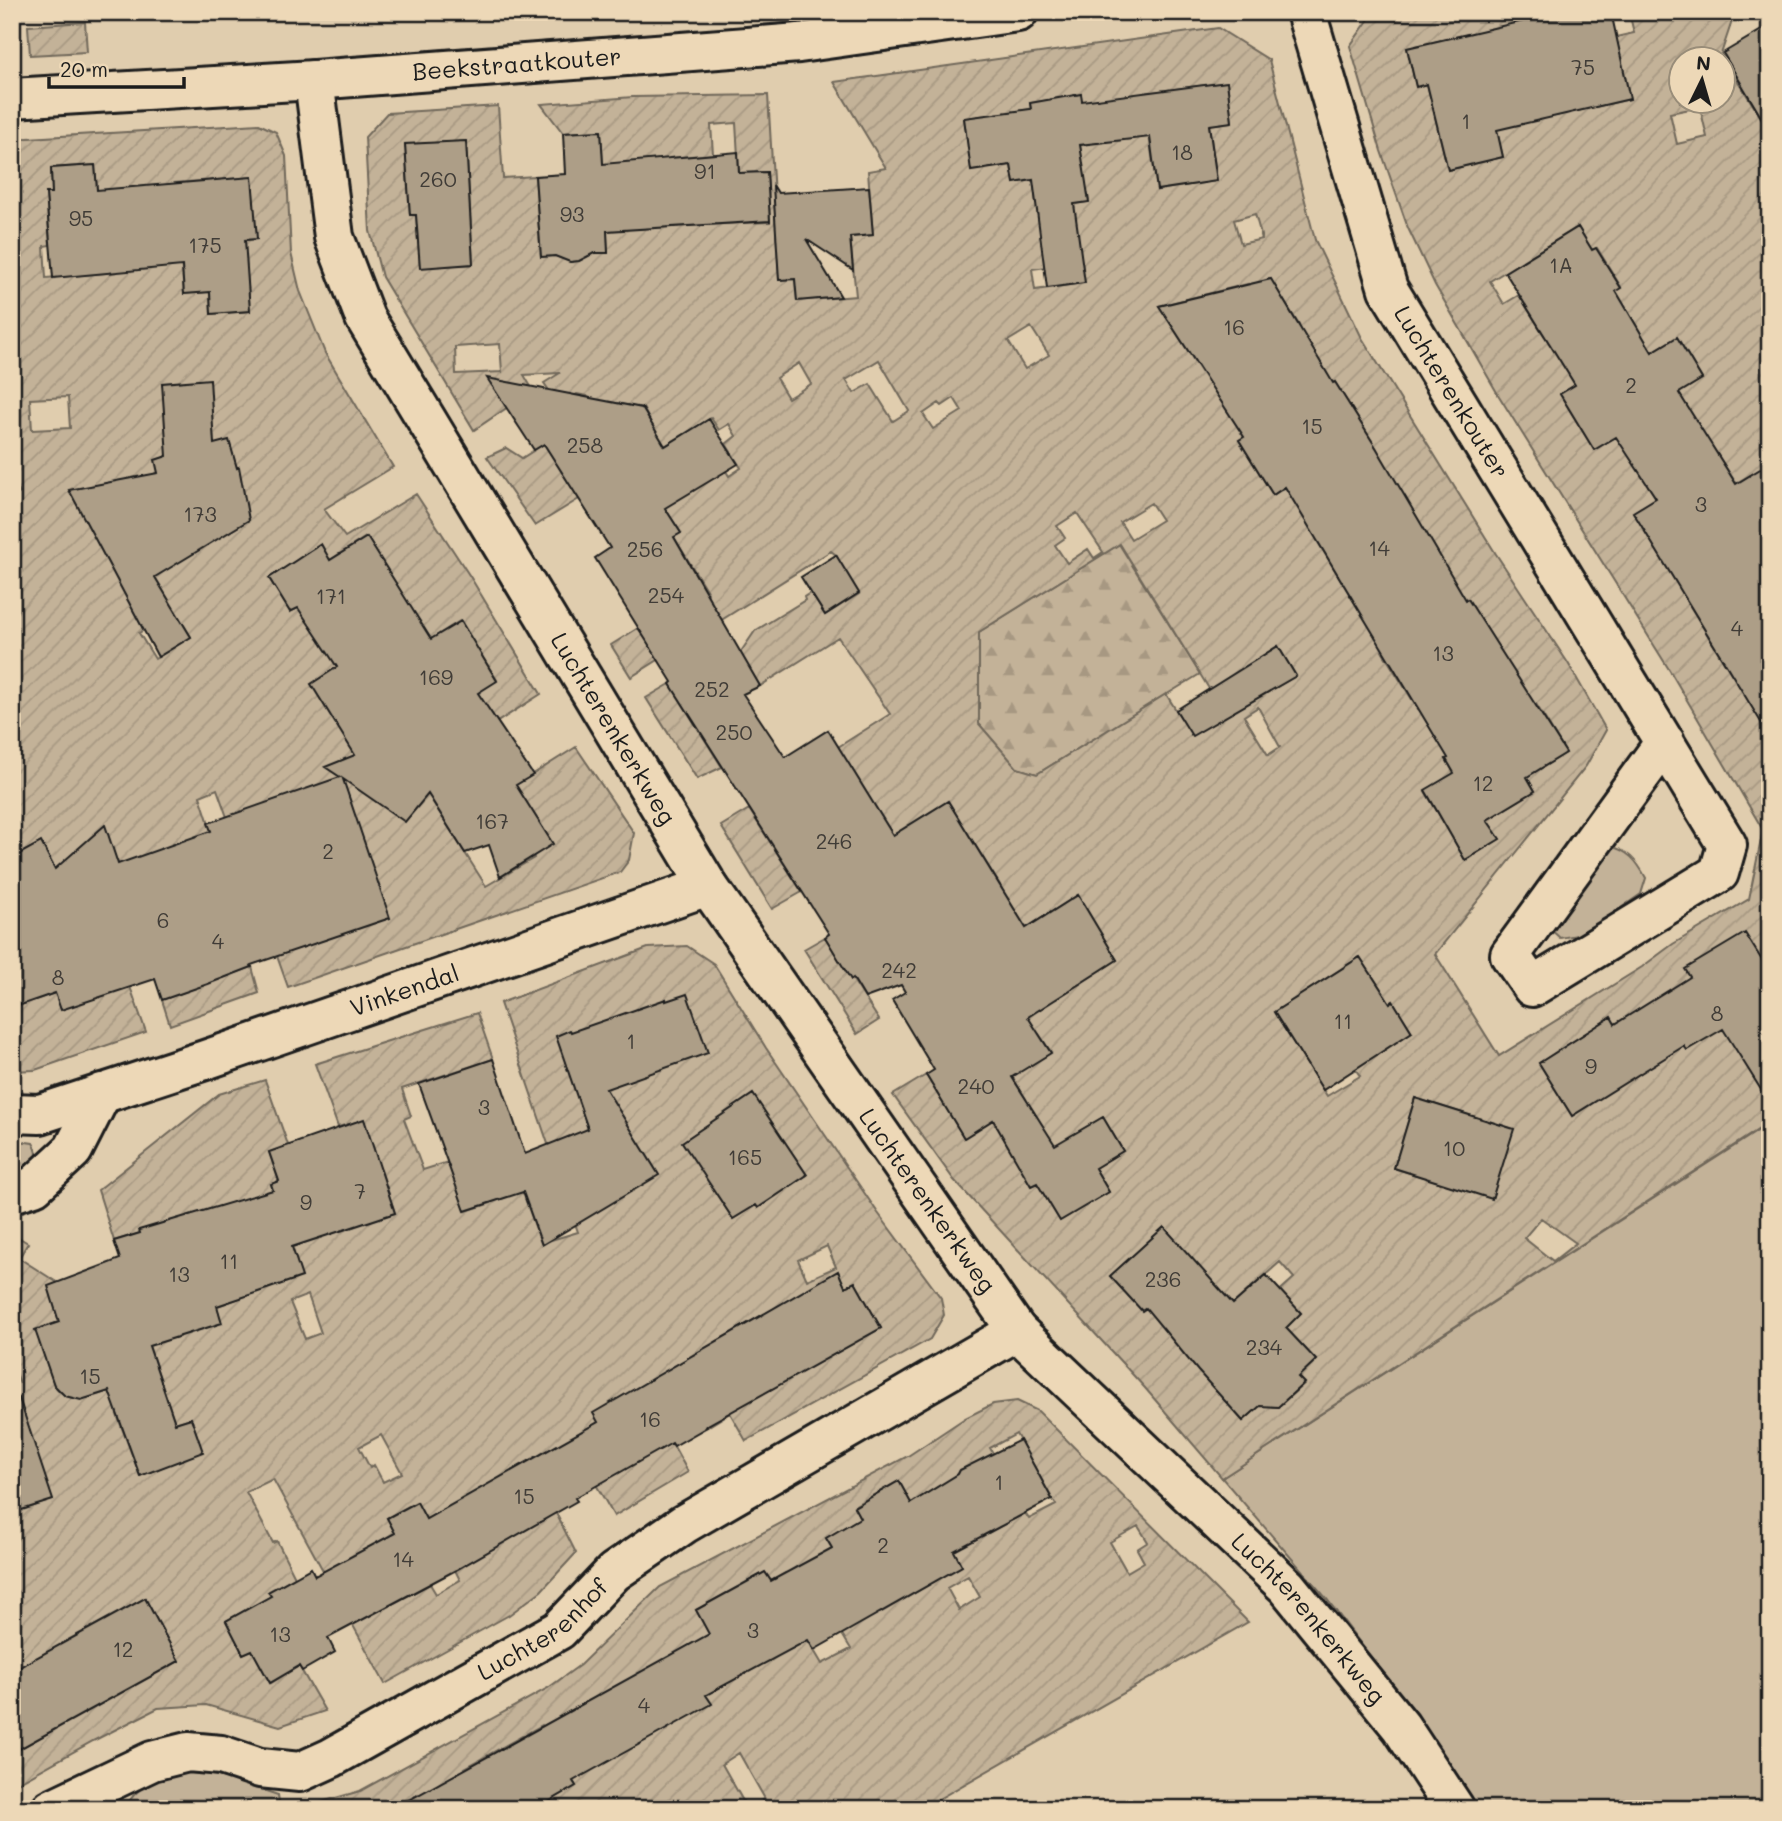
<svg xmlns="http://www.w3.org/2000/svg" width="1782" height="1821" viewBox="0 0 1782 1821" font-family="Mali,sans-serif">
<defs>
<pattern id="forest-firs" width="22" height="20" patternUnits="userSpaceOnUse" patternTransform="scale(1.75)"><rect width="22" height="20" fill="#c3b298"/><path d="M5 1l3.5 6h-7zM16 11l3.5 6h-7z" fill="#a79882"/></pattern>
<pattern id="garden-furrows" width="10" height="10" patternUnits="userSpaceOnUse" patternTransform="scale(1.75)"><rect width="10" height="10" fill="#c3b298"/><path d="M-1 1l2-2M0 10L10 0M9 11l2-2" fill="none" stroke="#a79882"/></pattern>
</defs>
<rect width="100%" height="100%" fill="#e0cdae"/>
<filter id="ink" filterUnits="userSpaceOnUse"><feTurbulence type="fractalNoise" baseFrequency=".0143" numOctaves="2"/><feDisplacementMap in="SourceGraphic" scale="14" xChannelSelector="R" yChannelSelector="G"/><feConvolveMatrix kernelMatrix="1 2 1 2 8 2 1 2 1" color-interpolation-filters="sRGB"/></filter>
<g filter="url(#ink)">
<path fill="#c3b298" stroke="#70675a" stroke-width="2" d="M 1609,846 C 1628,850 1637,861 1646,878 L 1641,894 L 1583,934 L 1560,938 L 1549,928 Z
M 1770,1123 L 1770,1809 L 1479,1809 L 1427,1731 L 1326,1598 L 1222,1478 Z
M 12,1140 L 33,1143 C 45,1162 28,1169 12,1176 Z
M 186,1769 L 230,1779 L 278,1795 L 280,1809 L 125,1809 C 136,1783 163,1777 186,1769 Z"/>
<path fill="url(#forest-firs)" stroke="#70675a" stroke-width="2" d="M 1119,544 L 1200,674 L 1037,774 L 1017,768 L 979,724 L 979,632 Z"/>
<path fill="url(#garden-furrows)" stroke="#70675a" stroke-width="2" fill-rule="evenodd" d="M 1374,12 L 1531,12 L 1555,116 L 1630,99 L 1616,37 L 1634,33 L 1629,12 L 1735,12 L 1721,54 L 1770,132 L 1770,488 L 1759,470 L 1736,483 L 1712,446 L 1648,485 L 1656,498 L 1634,512 L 1664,562 L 1770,498 L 1770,557 L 1690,606 L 1732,675 L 1770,652 L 1770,721 L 1763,725 L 1770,737 L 1770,1122 L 1222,1478 L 1145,1388 L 954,1180 L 893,1095 L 926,1075 L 964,1137 L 1026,1099 L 991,1042 L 1005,1033 L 992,1012 L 1001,1006 L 987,982 L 1027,957 L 1056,999 L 1117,960 L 1104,940 L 1100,942 L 1086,920 L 1090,916 L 1078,895 L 974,962 L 947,919 L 1000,885 L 948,802 L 893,836 L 849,769 L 838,747 L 890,714 L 838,637 L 760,686 L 740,653 L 755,631 L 805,600 L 804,597 L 844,571 L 836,555 L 831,551 L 631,677 L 611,645 L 638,628 L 645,638 L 674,622 L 677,627 L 697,614 L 695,610 L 706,604 L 708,593 L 674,537 L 681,533 L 664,507 L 726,471 L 729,476 L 741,468 L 726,444 L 736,436 L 729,424 L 719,430 L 711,418 L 633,465 L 622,448 L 650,430 L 651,423 L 643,408 L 635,407 L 607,424 L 587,396 L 577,394 L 559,405 L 544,383 L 560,373 L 524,375 L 533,390 L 474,430 L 382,277 L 370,231 L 365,137 L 387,113 L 498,106 L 503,178 L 535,176 L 541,257 L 555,256 L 570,262 L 579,261 L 594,253 L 608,253 L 601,131 L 563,133 L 541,104 L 633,97 L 768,95 L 779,280 L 795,279 L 797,301 L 856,296 L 850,237 L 873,235 L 868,171 L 886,168 L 834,82 L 1218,28 L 1269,60 L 1315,240 L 1362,338 L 1496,554 L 1568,663 L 1606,730 L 1586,766 L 1435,954 L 1499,1056 L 1642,967 L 1673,944 L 1749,899 L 1763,830 L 1670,671 L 1499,396 L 1435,285 L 1408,228 L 1381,151 L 1350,46 ZM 1474,33 L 1503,157 L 1448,170 L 1427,84 L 1416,86 L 1407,48 ZM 1680,60 L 1722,60 L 1722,102 L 1680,102 ZM 1227,82 L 1232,122 L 1209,125 L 1217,181 L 1157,190 L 1143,93 ZM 1081,95 L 1087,144 L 1080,145 L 1088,202 L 1037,209 L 1033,180 L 1014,182 L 1011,165 L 972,170 L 964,118 L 1031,109 L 1030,103 ZM 1700,107 L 1707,137 L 1677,144 L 1670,113 ZM 736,123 L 742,223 L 667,227 L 663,188 L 672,187 L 670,158 L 713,154 L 711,125 ZM 466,141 L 473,264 L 420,267 L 416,215 L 410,215 L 405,145 ZM 767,172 L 770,222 L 744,223 L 741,173 ZM 1255,214 L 1262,239 L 1241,244 L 1234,220 ZM 1578,227 L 1592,250 L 1597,248 L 1621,287 L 1544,335 L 1519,295 L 1504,304 L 1490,281 ZM 1082,262 L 1084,283 L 1035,290 L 1032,269 ZM 1270,278 L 1299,325 L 1291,330 L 1299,345 L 1277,357 L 1268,343 L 1207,381 L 1159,306 L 1248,284 L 1251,288 ZM 1031,327 L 1049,355 L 1025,369 L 1008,341 ZM 1677,337 L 1702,379 L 1676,395 L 1678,400 L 1594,450 L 1560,394 L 1646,342 L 1652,352 ZM 500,344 L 502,372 L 456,374 L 455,347 ZM 879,360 L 909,411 L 893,421 L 870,384 L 854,393 L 846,380 ZM 799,363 L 811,384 L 788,398 L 776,378 ZM 1335,382 L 1377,449 L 1324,482 L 1316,469 L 1273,495 L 1239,440 L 1282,414 L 1281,412 L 1292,404 L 1295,407 ZM 954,398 L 962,411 L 933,429 L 923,414 L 939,403 L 942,406 ZM 1401,492 L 1439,556 L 1384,590 L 1386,594 L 1359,610 L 1318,542 ZM 1151,503 L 1162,520 L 1131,539 L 1120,522 ZM 1077,513 L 1103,552 L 1094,558 L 1088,549 L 1067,563 L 1055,545 L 1065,538 L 1057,526 ZM 1120,544 L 1216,700 L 1181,718 L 1166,694 L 1037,774 L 1017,768 L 979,724 L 979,632 ZM 847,575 L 859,594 L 825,615 L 813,596 ZM 1468,599 L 1503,655 L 1500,659 L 1512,678 L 1476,700 L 1464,682 L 1418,709 L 1382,651 ZM 1278,646 L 1296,676 L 1275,688 L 1258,659 ZM 1536,704 L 1566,753 L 1527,777 L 1535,791 L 1487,820 L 1499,839 L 1466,860 L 1425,791 L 1454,773 L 1446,759 ZM 1258,707 L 1280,747 L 1268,755 L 1244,716 ZM 1360,957 L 1390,1003 L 1393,1002 L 1412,1032 L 1377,1055 L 1371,1048 L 1350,1061 L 1360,1076 L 1327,1096 L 1274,1012 ZM 1610,1018 L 1643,1071 L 1572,1115 L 1539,1063 ZM 1039,1034 L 1051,1052 L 1031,1065 L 1019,1046 ZM 1415,1098 L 1513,1129 L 1492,1198 L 1394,1168 ZM 1103,1117 L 1123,1151 L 1095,1168 L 1109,1192 L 1060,1221 L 1037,1183 L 1031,1186 L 1020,1166 ZM 1541,1218 L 1576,1243 L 1553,1261 L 1524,1238 ZM 1164,1228 L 1215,1285 L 1167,1328 L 1148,1307 L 1142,1311 L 1110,1276 ZM 1280,1262 L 1294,1278 L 1237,1329 L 1223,1313 ZM 1283,1294 L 1301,1313 L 1286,1328 L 1316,1360 L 1298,1377 L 1304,1384 L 1278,1407 L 1272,1407 L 1266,1400 L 1243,1421 L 1184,1353 L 1220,1319 L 1236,1336 Z
M 85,22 L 87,52 L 30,55 L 28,26 Z
M 259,124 L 276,132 L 286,156 L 291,253 L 300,291 L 325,353 L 393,467 L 324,509 L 345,537 L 416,494 L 471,578 L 541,694 L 430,765 L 432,801 L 486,886 L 534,858 L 516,785 L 576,747 L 634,833 L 629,860 L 620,872 L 288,987 L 246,869 L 94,884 L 146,1032 L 35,1070 L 12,1071 L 12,1008 L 55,993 L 40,843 L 12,858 L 12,497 L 20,493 L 12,479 L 14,419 L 12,361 L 18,360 L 17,342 L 12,342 L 12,139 ZM 95,165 L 97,190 L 117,272 L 46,278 L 44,246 L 50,245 L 46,194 L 52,193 L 51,168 ZM 252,177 L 256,239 L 230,241 L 247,273 L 250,311 L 211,314 L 210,292 L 184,294 L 175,183 ZM 68,397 L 70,428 L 32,430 L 30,399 ZM 366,537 L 398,587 L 298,608 L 290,612 L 269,578 L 307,554 L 316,569 ZM 175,611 L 191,637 L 155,659 L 139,633 ZM 460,621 L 497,680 L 412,734 L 375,674 ZM 217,789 L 238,848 L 219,854 L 200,796 Z
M 544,444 L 579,499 L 535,526 L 487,457 L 506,448 L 522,458 Z
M 670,684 L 722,767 L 697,779 L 646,698 Z
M 749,809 L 802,892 L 772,909 L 721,826 Z
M 825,937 L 879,1020 L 857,1034 L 804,949 Z
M 687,946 L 714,964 L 766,1048 L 878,1213 L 941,1298 L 944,1315 L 930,1339 L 746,1441 L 730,1413 L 707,1427 L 673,1368 L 672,1443 L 688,1472 L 614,1516 L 570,1439 L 556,1513 L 576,1553 L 541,1591 L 509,1615 L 385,1684 L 273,1479 L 246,1492 L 273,1543 L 277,1541 L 295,1577 L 269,1591 L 271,1596 L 226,1621 L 243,1654 L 252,1650 L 271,1683 L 299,1666 L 325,1711 L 280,1726 L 206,1705 L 158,1708 L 93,1741 L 12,1786 L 12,1753 L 55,1729 L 12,1671 L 12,1508 L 14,1513 L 52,1500 L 12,1469 L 12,1364 L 20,1384 L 12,1360 L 13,1234 L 28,1243 L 19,1258 L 58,1283 L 59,1322 L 36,1331 L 54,1385 C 70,1407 91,1397 112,1390 L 118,1408 L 116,1412 L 140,1476 L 202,1451 L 191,1418 L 175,1423 L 125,1274 L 221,1323 L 217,1306 L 265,1289 L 140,1233 L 114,1241 L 98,1190 L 219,1094 L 265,1080 L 288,1145 L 269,1152 L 279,1181 L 271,1184 L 287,1231 L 395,1213 L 381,1170 L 374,1172 L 356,1122 L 338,1127 L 315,1064 L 477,1013 L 493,1059 L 402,1089 L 411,1116 L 404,1119 L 423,1170 L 448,1162 L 466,1211 L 491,1203 L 471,1146 L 521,1143 L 525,1198 L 541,1243 L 578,1232 L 500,1003 L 648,948 ZM 753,1095 L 807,1175 L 758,1207 L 756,1205 L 733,1219 L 717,1195 ZM 827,1246 L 836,1267 L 807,1280 L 798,1260 ZM 855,1282 L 881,1328 L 751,1400 L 717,1341 L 789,1300 L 798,1314 ZM 308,1295 L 321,1333 L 305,1339 L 290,1302 ZM 381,1435 L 402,1473 L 383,1482 L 374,1465 L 370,1468 L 359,1447 ZM 416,1502 L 451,1567 L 453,1566 L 460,1580 L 436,1594 L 430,1584 L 385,1608 L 395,1533 L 387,1518 ZM 145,1598 L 179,1661 L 102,1702 L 68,1640 Z
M 252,967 L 259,993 L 170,1025 L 162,1000 Z
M 1017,1401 L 1038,1411 L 1248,1622 L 921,1809 L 767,1809 L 762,1800 L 765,1799 L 739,1753 L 722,1764 L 747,1808 L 751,1807 L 752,1809 L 536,1809 L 576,1786 L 542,1725 L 465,1768 L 487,1809 L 426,1809 L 418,1794 L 391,1809 L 297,1809 L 360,1791 L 548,1688 L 580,1665 L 660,1587 L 908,1456 L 965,1418 L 993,1404 ZM 1016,1434 L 1056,1505 L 1029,1519 L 1025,1513 L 983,1536 L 952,1479 L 958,1474 L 960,1470 L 969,1466 L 973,1467 L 994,1455 L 990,1448 ZM 899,1481 L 926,1560 L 937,1580 L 880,1613 L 859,1596 L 826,1538 L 860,1518 L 854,1506 ZM 1138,1526 L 1148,1542 L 1137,1549 L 1144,1562 L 1127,1572 L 1110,1542 ZM 765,1572 L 771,1581 L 785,1573 L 807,1612 L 734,1679 L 696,1610 ZM 968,1576 L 980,1597 L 959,1610 L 947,1588 ZM 840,1631 L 851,1649 L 822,1664 L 812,1647 Z"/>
<path fill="#ad9e87" stroke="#1c1c1c" stroke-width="2" d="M 1530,12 L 1611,12 L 1630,99 L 1497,130 L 1503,157 L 1448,170 L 1427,84 L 1416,87 L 1407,48 L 1532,19 Z
M 1770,25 L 1770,132 L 1723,53 Z
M 1227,82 L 1232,122 L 1209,125 L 1217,181 L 1157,190 L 1150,137 L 1080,145 L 1089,202 L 1074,204 L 1085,283 L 1047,288 L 1033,180 L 1014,183 L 1011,165 L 971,171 L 964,118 L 1031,109 L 1030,103 L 1081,94 L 1082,101 Z
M 601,131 L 603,164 L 738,152 L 739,173 L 767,172 L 770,221 L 607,231 L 608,253 L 594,253 L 579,261 L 570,262 L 555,256 L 541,257 L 535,176 L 565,174 L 563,133 Z
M 466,141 L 473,264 L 420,268 L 416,215 L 410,215 L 405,144 Z
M 95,165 L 97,190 L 252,177 L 257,239 L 245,240 L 250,311 L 211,314 L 210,292 L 184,294 L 182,266 L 53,278 L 46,193 L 52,193 L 51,168 Z
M 773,185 L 778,193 L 869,187 L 873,235 L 850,237 L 853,270 L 806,239 L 841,297 L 797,301 L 795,279 L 779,280 Z
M 1578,227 L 1592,250 L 1596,248 L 1621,288 L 1616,291 L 1652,352 L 1677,337 L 1702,379 L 1679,393 L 1736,484 L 1770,463 L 1770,737 L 1633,512 L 1656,498 L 1616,437 L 1594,450 L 1560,394 L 1575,385 L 1505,272 Z
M 1271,279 L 1333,383 L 1335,382 L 1377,449 L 1466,600 L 1468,599 L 1566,753 L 1527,777 L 1535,791 L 1487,820 L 1500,839 L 1465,860 L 1425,790 L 1454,773 L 1446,759 L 1448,758 L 1285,487 L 1273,495 L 1239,440 L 1244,437 L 1159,306 Z
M 487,378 L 642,408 L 665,446 L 709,419 L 738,464 L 665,508 L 681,533 L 674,537 L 760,686 L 743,694 L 785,757 L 828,730 L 893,835 L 948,801 L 1026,928 L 1078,895 L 1117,960 L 1028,1017 L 1051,1053 L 1012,1077 L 1055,1145 L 1103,1117 L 1123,1151 L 1095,1168 L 1109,1192 L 1060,1221 L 1037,1183 L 1031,1186 L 993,1120 L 964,1138 L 926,1075 L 934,1070 L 892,1000 L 905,992 L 901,985 L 865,998 L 853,978 L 851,980 L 825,937 L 829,934 L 670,684 L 672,682 L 595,558 L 610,548 L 544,444 L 534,450 Z
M 210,379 L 214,444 L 229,440 L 237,468 L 239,467 L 249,520 L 155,577 L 191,637 L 158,657 L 69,490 L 158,473 L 155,460 L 167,456 L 162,383 Z
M 367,537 L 431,639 L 461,621 L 497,681 L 478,693 L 533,775 L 516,785 L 553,844 L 500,877 L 489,845 L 465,853 L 428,794 L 405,822 L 343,779 L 390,918 L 251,965 L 252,967 L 208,984 L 162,1000 L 155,979 L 61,1010 L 55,993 L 12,1008 L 12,858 L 41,842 L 55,869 L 105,825 L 118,864 L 211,831 L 208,823 L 340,777 L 325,767 L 355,755 L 311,684 L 337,667 L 298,608 L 290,612 L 269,578 L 321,544 L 330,560 Z
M 836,555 L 859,593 L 825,615 L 801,577 Z
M 1278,646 L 1296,676 L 1192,736 L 1176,710 Z
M 1745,933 L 1770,973 L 1770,1104 L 1723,1029 L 1687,1050 L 1684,1046 L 1572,1116 L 1539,1063 L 1611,1017 L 1615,1024 L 1690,977 L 1685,969 Z
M 1360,957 L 1390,1003 L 1393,1001 L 1412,1032 L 1323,1090 L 1274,1012 Z
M 687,994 L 708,1053 L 606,1089 L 659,1175 L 542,1245 L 523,1192 L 465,1211 L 419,1084 L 493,1059 L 525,1154 L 588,1129 L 556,1036 L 570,1030 L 571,1032 L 666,999 L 666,1001 Z
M 753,1094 L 807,1175 L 758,1208 L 756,1205 L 733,1219 L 682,1142 Z
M 1415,1098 L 1514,1129 L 1492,1199 L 1394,1168 Z
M 364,1119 L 395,1213 L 292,1247 L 302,1277 L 217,1306 L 222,1323 L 149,1346 L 175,1423 L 191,1418 L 203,1452 L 140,1476 L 109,1391 L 81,1400 L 65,1396 L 54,1385 L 35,1330 L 59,1322 L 48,1286 L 120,1259 L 114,1241 L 140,1233 L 139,1230 L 273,1190 L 271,1184 L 279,1181 L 269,1152 Z
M 1164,1227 L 1233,1304 L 1266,1275 L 1301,1313 L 1286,1328 L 1316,1360 L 1298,1377 L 1304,1383 L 1278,1407 L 1260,1406 L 1243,1421 L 1198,1371 L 1146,1308 L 1142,1311 L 1110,1276 Z
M 838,1271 L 845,1287 L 855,1282 L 881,1328 L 706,1426 L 707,1427 L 674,1446 L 672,1443 L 575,1498 L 577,1501 L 456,1570 L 328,1638 L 335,1652 L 302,1671 L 299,1666 L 270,1683 L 252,1650 L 243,1654 L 226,1621 L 271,1596 L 268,1592 L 311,1568 L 315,1576 L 395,1533 L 387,1518 L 417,1502 L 426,1519 L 598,1422 L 593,1413 Z
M 19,1398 L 53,1500 L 12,1513 L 12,1399 Z
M 1020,1440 L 1052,1499 L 954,1551 L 962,1566 L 814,1650 L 808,1640 L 706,1695 L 712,1704 L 573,1781 L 576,1786 L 536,1809 L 393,1809 L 709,1634 L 696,1610 L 765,1572 L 771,1581 L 832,1548 L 826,1538 L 860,1518 L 854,1507 L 899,1481 L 911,1503 L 958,1474 L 960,1470 Z
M 145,1598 L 179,1661 L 12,1753 L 12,1671 Z"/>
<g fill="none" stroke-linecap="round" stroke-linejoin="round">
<g stroke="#1c1c1c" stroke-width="44">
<g id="street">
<path id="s1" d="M 1306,12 L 1388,289 L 1727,845 L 1719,873 L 1532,987 L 1510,955 L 1665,742"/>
<path id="s2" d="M 12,98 L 314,80 L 799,43 L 1018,12"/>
<path id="s3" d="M 12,1113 L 40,1114 L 205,1060 L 708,886"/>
<path d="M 12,1193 L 34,1186 L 73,1150 L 102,1093"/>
<path id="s4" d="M 1017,1331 L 1287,1587 L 1401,1727 L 1455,1809"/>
<path id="s5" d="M 51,1809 L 152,1761 L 188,1752 L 221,1755 L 260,1768 L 300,1772 L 331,1758 L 559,1630 L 614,1572 L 684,1524 L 1017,1331 L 708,886 L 365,318 L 334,237 L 314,80"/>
</g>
</g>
<use href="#street" stroke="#edd8b7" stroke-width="38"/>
</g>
</g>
<g text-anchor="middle" stroke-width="5" stroke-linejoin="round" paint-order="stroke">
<g font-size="21" fill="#403c37">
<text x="1583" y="75">75</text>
<text x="1466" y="129">1</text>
<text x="1182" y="160">18</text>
<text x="705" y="179">91</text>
<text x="438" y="187">260</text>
<text x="572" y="222">93</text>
<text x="81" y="226">95</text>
<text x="205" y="253">175</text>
<text x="1561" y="273">1A</text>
<text x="1234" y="335">16</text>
<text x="1631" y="393">2</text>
<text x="1312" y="434">15</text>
<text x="585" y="453">258</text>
<text x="1701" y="512">3</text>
<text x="200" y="522">173</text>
<text x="1379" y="556">14</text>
<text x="645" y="557">256</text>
<text x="666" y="603">254</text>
<text x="331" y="604">171</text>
<text x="1737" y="636">4</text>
<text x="1443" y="661">13</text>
<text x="436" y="685">169</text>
<text x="712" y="697">252</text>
<text x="734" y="740">250</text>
<text x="1483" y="791">12</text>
<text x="492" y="829">167</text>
<text x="834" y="849">246</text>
<text x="328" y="859">2</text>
<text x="163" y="928">6</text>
<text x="218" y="949">4</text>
<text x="899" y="978">242</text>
<text x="58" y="985">8</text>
<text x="1717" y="1021">8</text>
<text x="1343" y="1029">11</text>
<text x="631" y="1049">1</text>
<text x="1591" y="1074">9</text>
<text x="976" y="1094">240</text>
<text x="484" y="1115">3</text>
<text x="1454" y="1156">10</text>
<text x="745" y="1165">165</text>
<text x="360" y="1199">7</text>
<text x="306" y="1210">9</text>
<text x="229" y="1269">11</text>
<text x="179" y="1282">13</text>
<text x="1163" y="1287">236</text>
<text x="1264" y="1355">234</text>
<text x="90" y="1384">15</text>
<text x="650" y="1427">16</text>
<text x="999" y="1490">1</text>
<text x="524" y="1504">15</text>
<text x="883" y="1553">2</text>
<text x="403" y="1567">14</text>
<text x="753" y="1638">3</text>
<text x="280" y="1642">13</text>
<text x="123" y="1657">12</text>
<text x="644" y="1713">4</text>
</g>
<g font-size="24" fill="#1c1c1c" stroke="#edd8b7">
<text dy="8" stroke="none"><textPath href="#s2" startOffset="506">Beekstraatkouter</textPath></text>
<text dy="8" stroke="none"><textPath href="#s1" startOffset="410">Luchterenkouter</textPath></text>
<text transform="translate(613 729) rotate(59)" y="8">Luchterenkerkweg</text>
<text dy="8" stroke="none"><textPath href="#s3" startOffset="413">Vinkendal</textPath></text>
<text transform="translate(927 1201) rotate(55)" y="8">Luchterenkerkweg</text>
<text dy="8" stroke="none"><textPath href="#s4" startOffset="410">Luchterenkerkweg</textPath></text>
<text dy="8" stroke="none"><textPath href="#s5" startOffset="546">Luchterenhof</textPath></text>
</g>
</g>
<rect width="1782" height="1821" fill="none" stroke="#edd8b7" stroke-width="42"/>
<rect x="21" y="21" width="1740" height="1779" fill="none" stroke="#1c1c1c" stroke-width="2.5" filter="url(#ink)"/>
<g transform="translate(1702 80) rotate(5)"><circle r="33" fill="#edd8b7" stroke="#998d79" stroke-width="2"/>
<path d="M0-5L12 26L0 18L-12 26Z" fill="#1c1c1c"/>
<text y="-10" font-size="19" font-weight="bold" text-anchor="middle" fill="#1c1c1c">N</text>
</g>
<path d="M49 77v10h135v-10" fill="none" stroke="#1c1c1c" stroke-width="3.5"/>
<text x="60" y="77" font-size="21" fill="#1c1c1c" stroke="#edd8b7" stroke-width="5" paint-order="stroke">20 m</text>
</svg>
